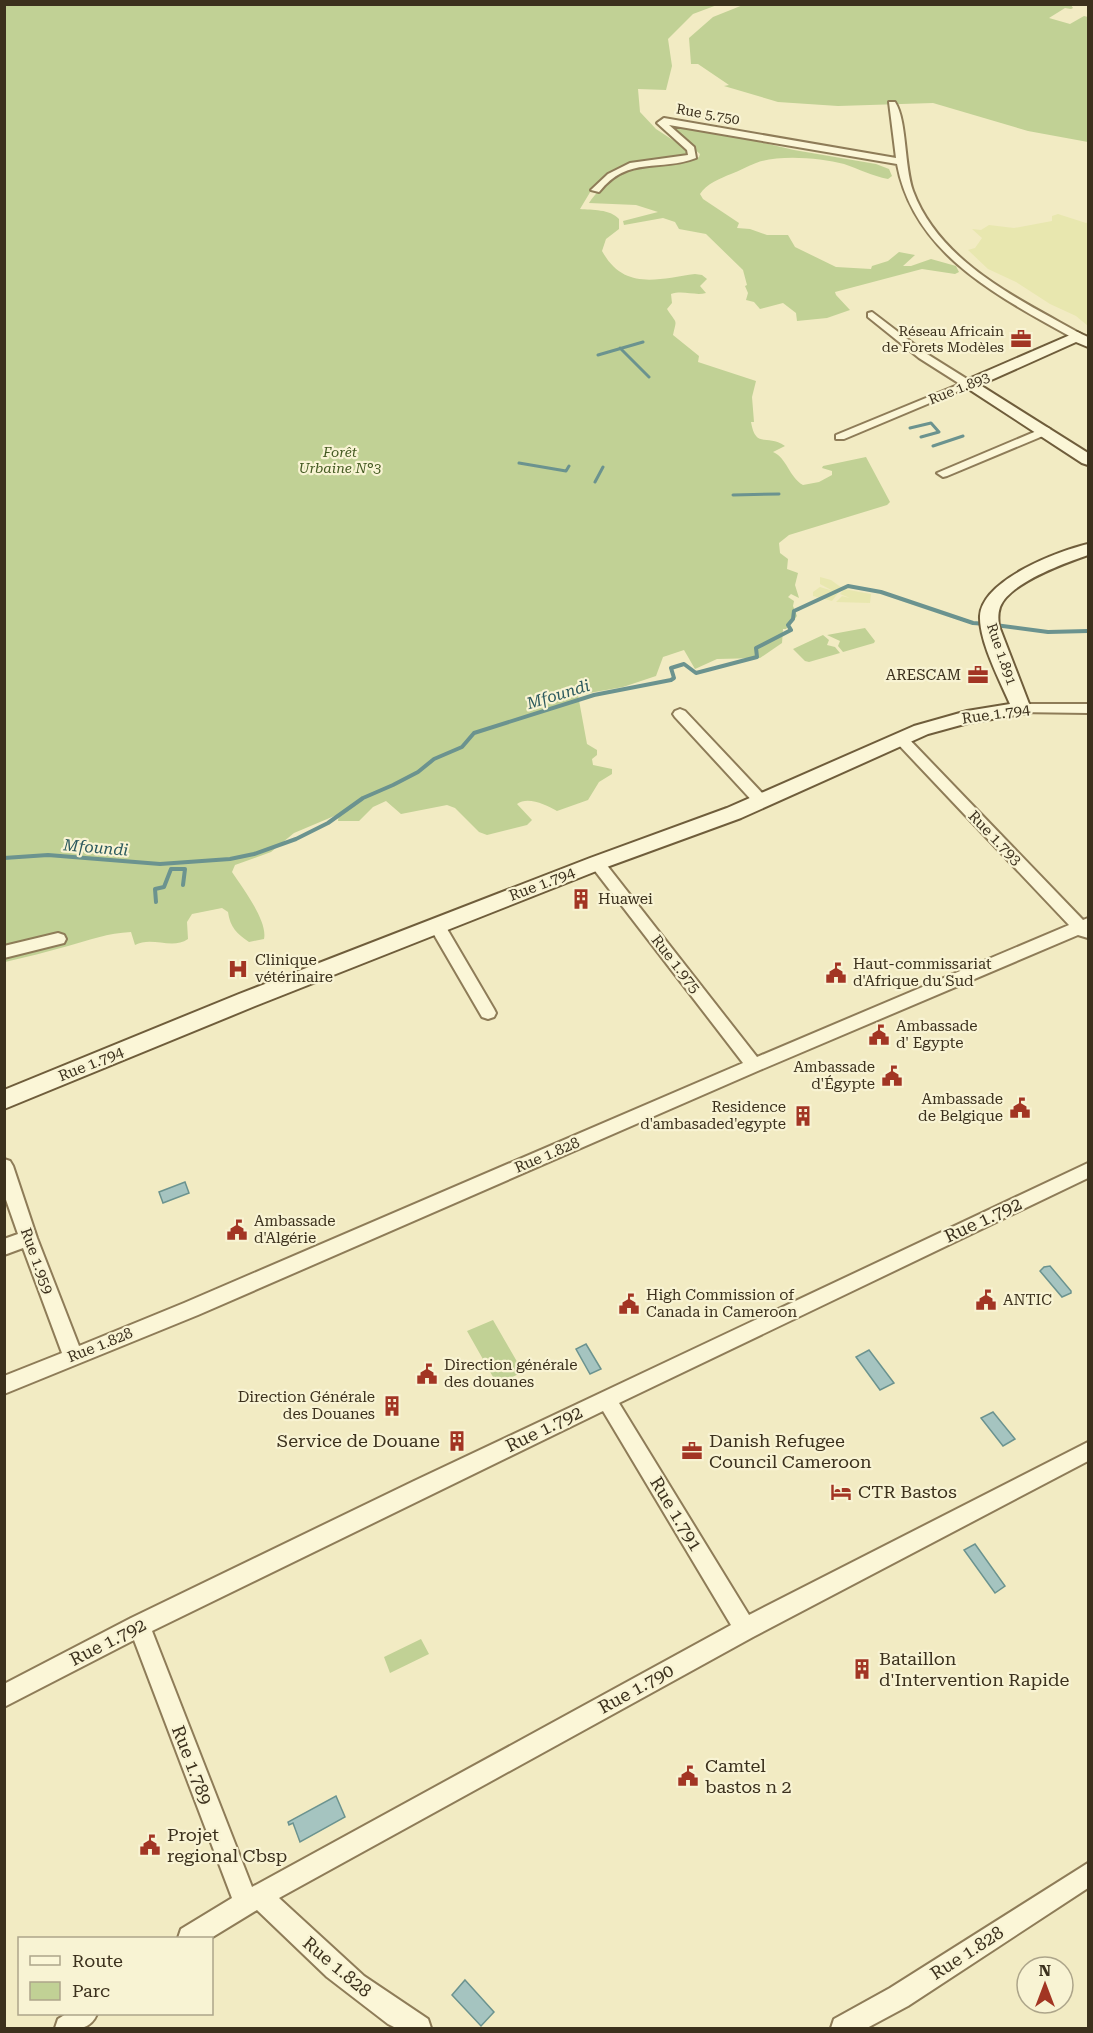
<svg xmlns="http://www.w3.org/2000/svg" width="1093" height="2033" viewBox="0 0 1093 2033" font-family="'Roboto Serif',serif">
<rect width="100%" height="100%" fill="#f2ebc3"/>
<path fill="#e8e7af" d="M 1058,214 L 1086,223 L 1088,222 L 1088,326 L 1076,316 L 1050,304 L 1016,282 L 988,269 L 968,250 L 975,248 L 982,238 L 972,229 L 981,230 L 989,225 L 1014,228 L 1052,221 L 1052,216 Z
M 820,577 L 831,580 L 842,588 L 832,601 L 813,596 L 813,592 L 820,587 L 833,591 L 820,584 Z
M 844,589 L 871,594 L 870,603 L 836,602 L 842,596 L 850,598 L 840,594 Z"/>
<path fill="#c1d195" d="M 5,5 L 717,5 L 693,14 L 668,39 L 672,66 L 666,90 L 638,89 L 640,112 L 656,129 L 688,150 L 689,153 L 678,158 L 649,159 L 630,163 L 595,184 L 580,209 C 592,210 610,209 619,219 L 619,229 L 606,239 L 602,251 C 624,291 658,279 695,274 L 702,275 L 707,279 L 700,286 L 706,293 C 695,296 683,290 671,294 L 672,303 L 667,309 C 677,325 677,317 673,335 L 699,356 L 698,362 L 756,381 L 752,397 L 754,422 L 751,422 C 756,450 767,433 785,446 L 773,452 C 787,458 789,477 803,485 L 819,482 L 832,475 L 832,471 L 822,468 L 823,466 L 866,457 L 890,502 L 887,505 L 789,535 L 779,543 L 780,553 L 788,559 L 787,569 L 798,573 L 795,585 L 799,598 L 791,594 L 788,597 L 794,601 L 793,606 L 797,616 L 786,629 L 783,629 L 782,643 L 760,658 L 717,659 L 695,669 L 684,650 L 663,657 L 656,676 L 623,687 L 578,695 L 587,744 L 597,750 L 597,755 L 592,759 L 593,765 L 612,769 L 612,774 L 599,782 L 588,800 L 557,811 C 546,805 528,796 517,804 L 532,820 L 527,825 L 487,835 L 479,832 L 455,808 L 447,805 L 401,814 L 386,801 L 373,807 L 359,821 L 338,821 L 339,814 L 294,833 L 271,852 L 235,865 L 232,872 C 242,887 268,921 264,939 L 249,942 C 237,934 230,927 228,912 L 222,908 L 192,914 L 187,922 L 188,939 C 172,950 152,936 135,945 L 131,932 C 108,933 89,940 68,946 C 47,952 26,957 5,962 Z
M 743,5 L 1071,5 L 1073,8 L 1071,9 L 1065,8 L 1049,18 L 1070,24 L 1084,16 L 1088,17 L 1088,142 L 1028,131 L 933,103 L 838,106 L 778,102 L 724,86 L 729,85 L 698,64 L 691,64 L 689,38 L 713,17 Z
M 675,127 L 717,132 L 794,150 L 876,164 L 889,169 L 892,176 L 888,179 C 872,176 859,169 844,164 C 820,158 780,154 756,163 C 748,166 739,171 731,174 C 721,178 706,184 700,194 L 703,199 L 739,223 L 737,228 L 750,229 L 767,235 L 788,235 L 795,247 L 836,267 L 871,269 L 872,266 L 888,261 L 899,252 L 915,255 L 903,266 L 911,266 L 931,259 L 956,266 L 959,272 L 955,274 L 922,269 L 835,292 L 836,295 L 850,310 L 827,318 L 797,321 L 796,313 L 783,303 L 760,309 L 754,302 L 746,300 L 748,293 L 745,286 L 747,285 L 743,270 L 706,234 L 679,229 L 675,222 L 663,218 L 624,225 L 623,221 L 658,212 L 636,205 L 589,203 C 601,184 629,165 652,163 C 666,162 687,166 699,157 L 700,154 L 671,129 Z
M 865,628 L 875,641 L 874,643 L 843,652 L 838,646 L 840,641 L 827,635 Z
M 823,635 L 829,640 L 827,645 L 835,647 L 840,653 L 809,662 L 805,661 L 793,649 Z
M 493,1320 L 523,1372 L 497,1384 L 467,1331 Z
M 421,1639 L 429,1654 L 390,1673 L 384,1657 Z"/>
<path fill="#a5c4c0" stroke="#6b938f" stroke-width="1.5" d="M 185,1182 L 189,1193 L 163,1203 L 159,1192 Z
M 1050,1266 L 1071,1291 L 1071,1293 L 1062,1297 L 1040,1271 L 1044,1267 Z
M 586,1344 L 601,1369 L 590,1374 L 576,1349 Z
M 869,1350 L 894,1383 L 880,1390 L 856,1357 Z
M 993,1412 L 1015,1439 L 1003,1446 L 981,1418 Z
M 975,1544 L 1005,1586 L 995,1593 L 964,1550 Z
M 336,1796 L 345,1817 L 300,1842 L 293,1823 L 289,1825 L 288,1822 Z
M 465,1980 L 494,2012 L 481,2026 L 452,1995 Z"/>
<g fill="none" stroke-linecap="round" stroke-linejoin="round">
<path stroke="#6b938f" stroke-width="3" d="M 620,348 L 649,377
M 598,355 L 643,342
M 910,428 L 931,423 L 939,432 L 921,437
M 933,446 L 963,436
M 519,463 L 566,471 L 569,466
M 595,482 L 603,467
M 733,495 L 779,494"/>
<path stroke="#6b938f" stroke-width="4" d="M 995,625 L 1048,632 L 1088,631
M 4,858 L 48,855 L 160,864 L 230,859 L 254,854 L 296,839 L 328,823 L 363,798 L 393,785 L 418,772 L 434,759 L 462,747 L 474,733 L 594,695 L 671,680 L 674,678 L 671,668 L 684,664 L 696,673 L 757,657 L 756,648 L 791,630 L 788,625 L 793,619 L 794,611 L 848,586 L 881,592 L 973,623 L 986,624
M 156,902 L 155,889 L 164,887 L 171,869 L 185,869 L 183,885"/>
<g stroke="#8e7c58" stroke-width="4">
<path id="street" d="M 889,102 L 895,102 C 907,120 904,166 913,191 C 940,263 1019,299 1081,334 L 1081,338 L 1073,338 C 1000,297 914,255 897,164 L 669,125 L 694,147 L 696,158 C 661,172 628,155 599,192 L 591,190 L 608,174 L 630,163 L 688,155 L 687,150 L 657,123 L 664,118 L 896,158 Z
M 872,312 L 927,354 L 975,384 L 844,439 L 836,439 L 836,435 L 960,384 L 919,358 L 868,317 L 868,313 Z
M 1046,427 L 1050,429 L 1050,433 L 947,476 L 943,477 L 937,473 Z
M 1021,704 L 1088,704 L 1088,713 L 1016,712 L 1014,709 L 1016,706 Z
M 680,709 L 685,711 L 766,797 L 768,801 L 766,805 L 756,805 L 675,717 L 673,714 L 675,711 Z
M 901,734 L 906,736 L 1083,920 L 1088,918 L 1088,938 L 1078,935 L 760,1070 L 198,1315 L 4,1394 L 4,1376 L 62,1353 L 23,1248 L 4,1255 L 4,1239 L 18,1234 L 4,1194 L 4,1159 L 10,1161 L 13,1166 L 37,1238 L 79,1346 L 184,1303 L 743,1063 L 592,867 L 589,863 L 592,859 L 602,859 L 757,1057 L 1069,925 L 896,742 L 894,739 Z
M 437,920 L 443,922 L 494,1009 L 496,1013 L 494,1017 L 488,1019 L 482,1017 L 429,926 L 431,922 Z
M 58,933 L 64,935 L 66,939 L 64,943 L 4,958 L 4,946 Z
M 1088,1163 L 1088,1178 L 619,1403 L 749,1615 L 1088,1442 L 1088,1461 L 753,1637 L 279,1898 L 364,1976 L 428,2019 L 431,2028 L 396,2028 L 388,2024 L 327,1977 L 257,1910 L 211,1938 L 178,1938 L 181,1929 L 232,1898 L 134,1640 L 4,1707 L 4,1684 L 131,1618 L 414,1481 ZM 603,1411 L 731,1625 L 252,1887 L 152,1631 Z
M 1088,1863 L 1088,1888 L 908,2006 L 867,2028 L 831,2028 L 834,2019 L 890,1988 Z
M 66,2014 L 97,2014 C 89,2033 73,2028 55,2028 L 58,2019 Z"/>
</g>
<g stroke="#6f5d3b" stroke-width="4">
<path id="secondary" d="M 1077,332 L 1088,337 L 1088,347 L 1076,342 L 980,385 L 1088,453 L 1088,465 L 1082,463 L 961,384 L 964,381 Z
M 1088,544 L 1088,555 C 1065,563 1009,583 1000,607 C 998,613 998,619 999,626 L 1031,709 L 1028,713 L 968,723 L 928,734 L 741,818 L 604,868 L 255,1006 L 4,1109 L 4,1090 L 239,994 L 590,858 L 727,808 L 914,726 L 967,711 L 1010,704 C 1000,681 979,641 980,616 C 982,580 1058,551 1088,544 Z"/>
</g>
<use href="#street" fill="#fbf6d7" fill-rule="evenodd"/>
<use href="#secondary" fill="#fbf6d7" fill-rule="evenodd"/>
</g>
<defs>
<g id="office-bare" transform="scale(1.62)"><path d="M-6-3h4V-5.5h4V-3h4V5H-6ZM-1-4.5V-3h2v-1.5ZM-6 0V1H6V0Z" fill="#a23523" stroke="#f8f3d3" stroke-width="2.5" paint-order="stroke"/></g>
<g id="building-bare" transform="scale(1.62)"><path d="M-4-6H4V6H1V3H-1V6H-4ZM-2.5-4.3h1.7v1.8h-1.7ZM.8-4.3h1.7v1.8H.8ZM-2.5-1h1.7V.8h-1.7ZM.8-1h1.7V.8H.8Z" fill="#a23523" stroke="#f8f3d3" stroke-width="2.5" paint-order="stroke"/></g>
<g id="hospital-bare" transform="scale(1.62)"><path d="M-5-5h3v3.5h4V-5h3V5h-3V1.5h-4V5h-3Z" fill="#a23523" stroke="#f8f3d3" stroke-width="2.5" paint-order="stroke"/></g>
<g id="civic-bare" transform="scale(1.62)"><path d="M-.6-6.5H3V-4.5H.6V-3L4-1V1h2V6H-6V1h2V-1L-.6-3ZM-1.2 2.5V6h2.4V2.5Z" fill="#a23523" stroke="#f8f3d3" stroke-width="2.5" paint-order="stroke"/></g>
<g id="hotel-bare" transform="scale(1.62)"><path d="M-6-4.5h1.5V1H6V5H4.5V3h-9V5H-6ZM-4 0a1.8 1.8 0 1 1 3.6 0ZM.5 0V-2.5h3Q6-2.5 6 0Z" fill="#a23523" stroke="#f8f3d3" stroke-width="2.5" paint-order="stroke"/></g>
</defs>
<g fill-rule="evenodd">
<use href="#office-bare" x="1021" y="339"/>
<use href="#office-bare" x="978" y="675"/>
<use href="#building-bare" x="581" y="899"/>
<use href="#hospital-bare" x="238" y="969"/>
<use href="#civic-bare" x="836" y="973"/>
<use href="#civic-bare" x="879" y="1035"/>
<use href="#civic-bare" x="892" y="1076"/>
<use href="#civic-bare" x="1020" y="1108"/>
<use href="#building-bare" x="803" y="1116"/>
<use href="#civic-bare" x="237" y="1230"/>
<use href="#civic-bare" x="986" y="1300"/>
<use href="#civic-bare" x="629" y="1304"/>
<use href="#civic-bare" x="427" y="1374"/>
<use href="#building-bare" x="392" y="1406"/>
<use href="#building-bare" x="457" y="1441"/>
<use href="#office-bare" x="692" y="1451"/>
<use href="#hotel-bare" x="841" y="1492"/>
<use href="#building-bare" x="862" y="1669"/>
<use href="#civic-bare" x="688" y="1776"/>
<use href="#civic-bare" x="150" y="1845"/>
</g>
<g text-anchor="middle" stroke-width="4.5" stroke-linejoin="round" paint-order="stroke">
<g font-size="14" fill="#3c311d" stroke="#f8f3d3">
<text transform="translate(708 114) rotate(10)" y="5">Rue 5.750</text>
<text transform="translate(959 388) rotate(-22)" y="5">Rue 1.893</text>
<text transform="translate(1002 654) rotate(71)" y="5">Rue 1.891</text>
</g>
<g font-size="14" fill="#3c311d" stroke="#f8f3d3" text-anchor="end">
<text x="1004" y="336">Réseau Africain<tspan x="1004" dy="16">de Forets Modèles</tspan></text>
</g>
<g font-size="14" font-style="italic" fill="#445a22" stroke="#f8f3d3">
<text x="340" y="457">Forêt<tspan x="340" dy="16">Urbaine N°3</tspan></text>
</g>
<g font-size="15" fill="#3c311d" stroke="#f8f3d3" text-anchor="start">
<text x="961" y="680" text-anchor="end">ARESCAM</text>
<text x="598" y="904">Huawei</text>
<text x="255" y="965">Clinique<tspan x="255" dy="17">vétérinaire</tspan></text>
<text x="853" y="969">Haut-commissariat<tspan x="853" dy="17">d'Afrique du Sud</tspan></text>
<text x="896" y="1031">Ambassade<tspan x="896" dy="17">d' Egypte</tspan></text>
<text x="875" y="1072" text-anchor="end">Ambassade<tspan x="875" dy="17">d'Égypte</tspan></text>
<text x="1003" y="1104" text-anchor="end">Ambassade<tspan x="1003" dy="17">de Belgique</tspan></text>
<text x="786" y="1112" text-anchor="end">Residence<tspan x="786" dy="17">d'ambasaded'egypte</tspan></text>
<text x="254" y="1226">Ambassade<tspan x="254" dy="17">d'Algérie</tspan></text>
<text x="646" y="1300">High Commission of<tspan x="646" dy="17">Canada in Cameroon</tspan></text>
<text x="1003" y="1305">ANTIC</text>
<text x="444" y="1370">Direction générale<tspan x="444" dy="17">des douanes</tspan></text>
<text x="375" y="1402" text-anchor="end">Direction Générale<tspan x="375" dy="17">des Douanes</tspan></text>
</g>
<g font-size="15" fill="#3c311d" stroke="#f8f3d3">
<text transform="translate(996 714) rotate(-8)" y="5">Rue 1.794</text>
<text transform="translate(995 838) rotate(46)" y="5">Rue 1.793</text>
<text transform="translate(542 884) rotate(-21)" y="5">Rue 1.794</text>
<text transform="translate(676 964) rotate(52)" y="5">Rue 1.975</text>
<text transform="translate(91 1064) rotate(-22)" y="5">Rue 1.794</text>
<text transform="translate(547 1155) rotate(-23)" y="5">Rue 1.828</text>
<text transform="translate(37 1261) rotate(70)" y="5">Rue 1.959</text>
<text transform="translate(100 1345) rotate(-22)" y="5">Rue 1.828</text>
</g>
<g font-size="16" font-style="italic" fill="#2b595d" stroke="#f8f3d3">
<text transform="translate(558 694) rotate(-17)" y="6">Mfoundi</text>
<text transform="translate(96 847) rotate(5)" y="6">Mfoundi</text>
</g>
<g font-size="18" fill="#3c311d" stroke="#f8f3d3">
<text transform="translate(983 1220) rotate(-25)" y="6">Rue 1.792</text>
<text transform="translate(544 1429) rotate(-26)" y="6">Rue 1.792</text>
<text transform="translate(676 1514) rotate(59)" y="6">Rue 1.791</text>
<text transform="translate(108 1642) rotate(-27)" y="6">Rue 1.792</text>
<text transform="translate(636 1689) rotate(-29)" y="6">Rue 1.790</text>
<text transform="translate(192 1765) rotate(69)" y="6">Rue 1.789</text>
<text transform="translate(967 1953) rotate(-33)" y="6">Rue 1.828</text>
<text transform="translate(337 1967) rotate(40)" y="6">Rue 1.828</text>
</g>
<g font-size="18" fill="#3c311d" stroke="#f8f3d3" text-anchor="start">
<text x="440" y="1447" text-anchor="end">Service de Douane</text>
<text x="709" y="1447">Danish Refugee<tspan x="709" dy="21">Council Cameroon</tspan></text>
<text x="858" y="1498">CTR Bastos</text>
<text x="879" y="1665">Bataillon<tspan x="879" dy="21">d'Intervention Rapide</tspan></text>
<text x="705" y="1772">Camtel<tspan x="705" dy="21">bastos n 2</tspan></text>
<text x="167" y="1841">Projet<tspan x="167" dy="21">regional Cbsp</tspan></text>
</g>
</g>
<rect width="1093" height="2033" fill="none" stroke="#3c311d" stroke-width="12"/>
<rect x="18" y="1937" width="195" height="78" fill="#f8f3d3" stroke="#ada58a" stroke-width="1.5"/>
<rect x="30" y="1956" width="30" height="9" fill="#fbf6d7" stroke="#ada58a" stroke-width="1.5"/>
<text x="72" y="1967" font-size="18" fill="#3c311d">Route</text>
<rect x="30" y="1982" width="30" height="18" fill="#c1d195" stroke="#ada58a" stroke-width="1.5"/>
<text x="72" y="1997" font-size="18" fill="#3c311d">Parc</text>
<g transform="translate(1045 1985)"><circle r="28" fill="#f8f3d3" stroke="#ada58a" stroke-width="1.5"/>
<path d="M0-4.5L10 22L0 15L-10 22Z" fill="#a23523"/>
<text y="-9" font-size="16" font-weight="bold" text-anchor="middle" fill="#3c311d">N</text>
</g>
</svg>
